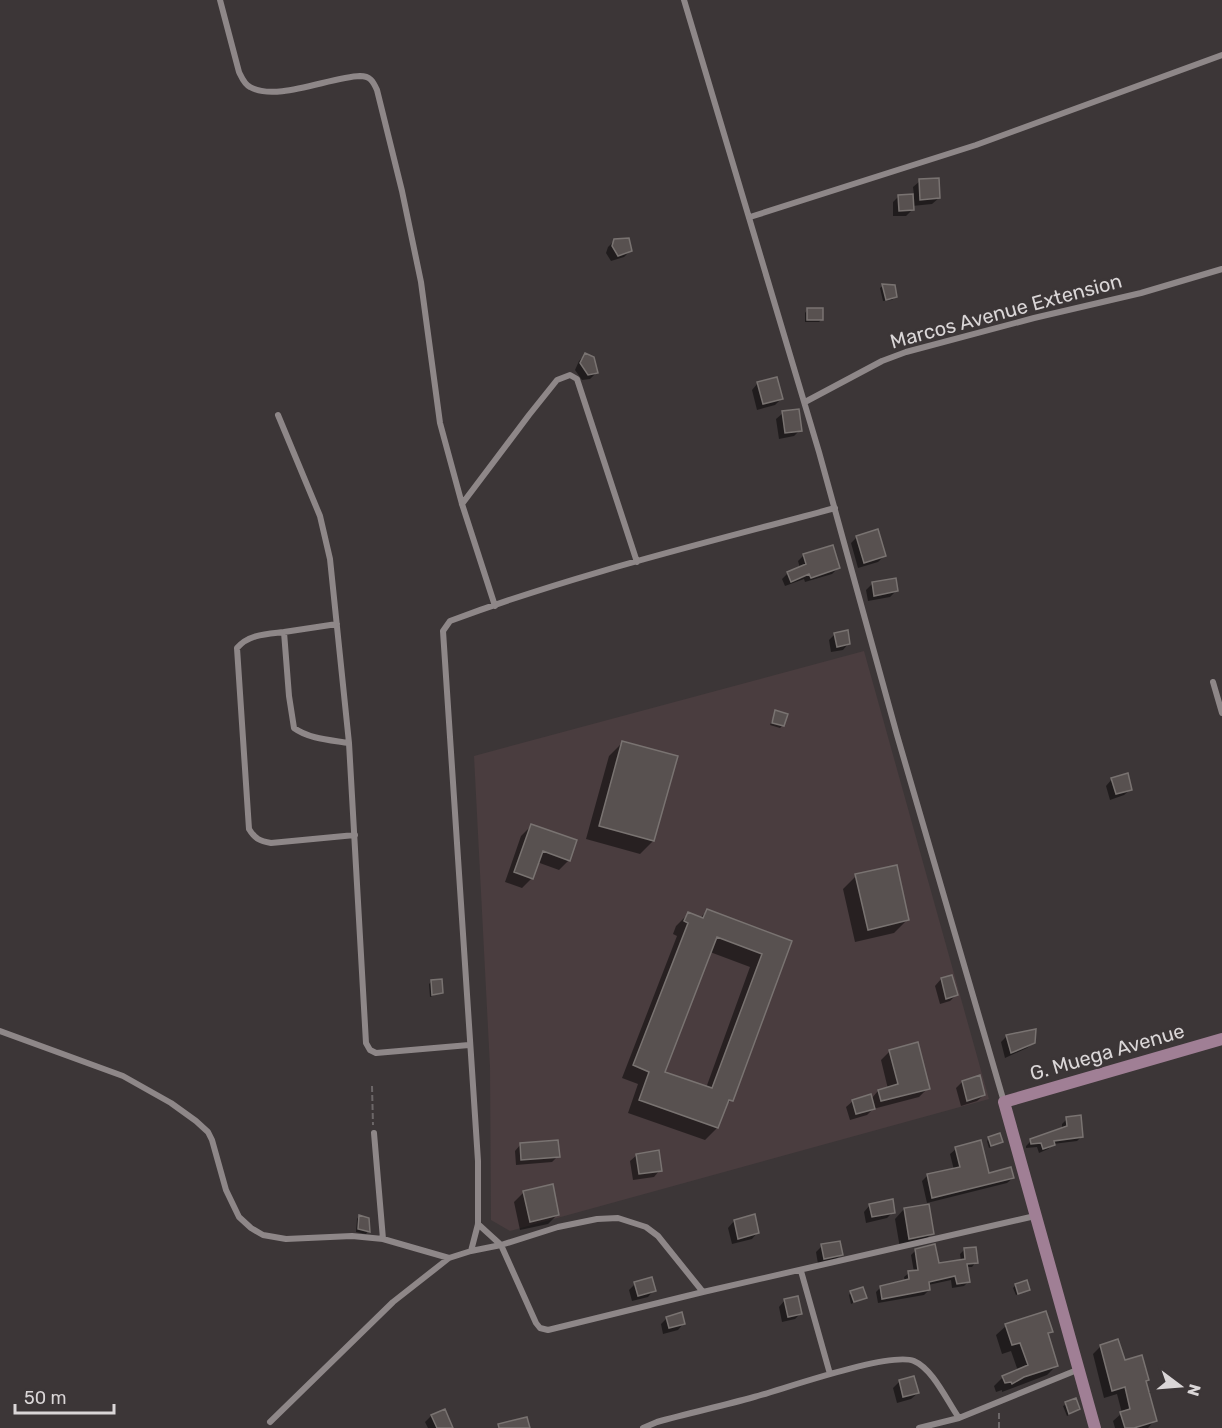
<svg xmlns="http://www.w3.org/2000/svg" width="1222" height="1428" viewBox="0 0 1222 1428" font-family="Rubik,sans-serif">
<rect width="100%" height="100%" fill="#3c3637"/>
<path fill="#4a3d3f" d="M 864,651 L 989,1099 L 510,1231 L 491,1220 L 490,1067 L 474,756 Z"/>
<path fill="#0007" fill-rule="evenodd" d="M 920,181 L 939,198 L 932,204 L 912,206 L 913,209 L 906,216 L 893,216 L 893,202 L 899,196 L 914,195 L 913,187 Z
M 614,241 L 630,251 L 624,257 L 611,261 L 606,253 L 608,247 Z
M 883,286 L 895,297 L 892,300 L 883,301 L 880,288 Z
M 807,310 L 822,319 L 819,322 L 805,322 L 805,313 Z
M 585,355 L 596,373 L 590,379 L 582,380 L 575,370 L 579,361 Z
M 758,383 L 781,399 L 775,405 L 757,410 L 752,390 Z
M 783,413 L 800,430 L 794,436 L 779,439 L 776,419 Z
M 857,537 L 884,556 L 878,562 L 858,568 L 851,543 Z
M 804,555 L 838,568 L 832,574 L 805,582 L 804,579 L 785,586 L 782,579 L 788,573 L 800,568 L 798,561 Z
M 873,583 L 896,591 L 890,597 L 868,601 L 866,590 Z
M 835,634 L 849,643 L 843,650 L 831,652 L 829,640 Z
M 776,712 L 783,725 L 780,728 L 770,725 Z
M 622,743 L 653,841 L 640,854 L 586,839 L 609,756 Z
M 1112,779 L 1131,789 L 1124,795 L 1110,800 L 1106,786 Z
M 531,826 L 569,860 L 559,870 L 537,862 L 532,878 L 522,888 L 505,882 L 521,836 Z
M 856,876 L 907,920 L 894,933 L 855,942 L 843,889 Z
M 707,911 L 790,942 L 731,1100 L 724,1108 L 717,1128 L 705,1140 L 628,1113 L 638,1084 L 622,1078 L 677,936 L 673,934 L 676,926 L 688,914 L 700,918 ZM 710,952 L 750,967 L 706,1088 L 663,1073 Z
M 951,977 L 956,995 L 950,1001 L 940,1004 L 935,986 L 941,979 Z
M 432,981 L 441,992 L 430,997 L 429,984 Z
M 1007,1036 L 1034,1042 L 1027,1048 L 1005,1058 L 1001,1042 Z
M 890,1051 L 928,1088 L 919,1097 L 873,1109 L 867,1115 L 850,1120 L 846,1107 L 853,1101 L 871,1099 L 878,1091 L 888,1089 L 881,1060 Z
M 962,1082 L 984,1095 L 977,1101 L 961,1106 L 956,1088 Z
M 1067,1119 L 1082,1136 L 1077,1141 L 1053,1144 L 1048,1149 L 1039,1153 L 1037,1147 L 1026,1148 L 1026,1146 L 1031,1141 L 1062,1129 L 1062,1124 Z
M 989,1138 L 1001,1142 L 989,1148 L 987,1141 Z
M 521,1144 L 558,1156 L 552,1162 L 516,1165 L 515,1151 Z
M 956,1149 L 988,1174 L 1013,1178 L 1007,1183 L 927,1203 L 922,1181 L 928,1175 L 954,1170 L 950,1154 Z
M 637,1155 L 660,1170 L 654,1177 L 633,1180 L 630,1161 Z
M 524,1192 L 557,1215 L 548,1224 L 520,1230 L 514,1202 Z
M 870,1205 L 893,1212 L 887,1218 L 866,1223 L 864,1212 Z
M 904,1209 L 932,1233 L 922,1243 L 900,1248 L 895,1219 Z
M 359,1216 L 368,1231 L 366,1234 L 356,1232 L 357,1219 Z
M 734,1221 L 758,1232 L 752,1239 L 732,1244 L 728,1228 Z
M 822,1246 L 841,1254 L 835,1260 L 818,1264 L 816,1252 Z
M 965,1249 L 976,1262 L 972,1267 L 966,1267 L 969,1281 L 964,1286 L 952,1288 L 951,1280 L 928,1285 L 929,1290 L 924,1295 L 878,1303 L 876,1292 L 881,1287 L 905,1282 L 904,1277 L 909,1273 L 914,1272 L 911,1255 L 916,1250 L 937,1264 L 961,1261 L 960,1254 Z
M 635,1284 L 654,1290 L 648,1297 L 632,1301 L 629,1290 Z
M 1016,1285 L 1029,1290 L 1016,1295 L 1013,1288 Z
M 851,1292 L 865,1297 L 851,1304 L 849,1295 Z
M 785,1300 L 801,1313 L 795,1319 L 782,1322 L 779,1307 Z
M 667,1318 L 684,1323 L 678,1330 L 663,1334 L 661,1324 Z
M 1006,1326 L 1051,1331 L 1047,1335 L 1057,1365 L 1047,1375 L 1002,1392 L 1002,1390 L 996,1392 L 994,1386 L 1003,1377 L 1018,1371 L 1011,1351 L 1002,1354 L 996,1335 Z
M 1101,1346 L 1124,1362 L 1145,1382 L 1155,1420 L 1148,1428 L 1115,1428 L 1113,1421 L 1122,1413 L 1117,1394 L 1104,1398 L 1093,1354 Z
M 899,1382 L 918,1393 L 911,1399 L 897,1403 L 893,1388 Z
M 1075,1400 L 1079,1409 L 1067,1416 L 1063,1406 Z
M 445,1411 L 450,1428 L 428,1428 L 425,1422 L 431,1416 Z"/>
<path fill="#585150" stroke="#797371" stroke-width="1.5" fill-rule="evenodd" d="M 939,178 L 940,198 L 920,200 L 919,179 Z
M 913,194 L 914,210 L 899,211 L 898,195 Z
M 629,238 L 632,251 L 618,256 L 612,246 L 614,239 Z
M 882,284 L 895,285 L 897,297 L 886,300 Z
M 807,308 L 823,308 L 823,320 L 807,320 Z
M 585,353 L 594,357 L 598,373 L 588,375 L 580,363 Z
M 777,377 L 783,399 L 763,404 L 757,382 Z
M 799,409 L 802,431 L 785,433 L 782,411 Z
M 878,529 L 886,556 L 864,563 L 856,536 Z
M 833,545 L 840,568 L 811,578 L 809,574 L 791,582 L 787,572 L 806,564 L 803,554 Z
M 896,578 L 898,591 L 874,596 L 872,582 Z
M 848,630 L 850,644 L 837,647 L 834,633 Z
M 775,710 L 788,714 L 784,726 L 772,723 Z
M 622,741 L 678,756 L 654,841 L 599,826 Z
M 1128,773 L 1132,790 L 1116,794 L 1111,778 Z
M 531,824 L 577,840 L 570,861 L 543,851 L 533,879 L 514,872 Z
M 897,865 L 909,920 L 868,930 L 855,874 Z
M 707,909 L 792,941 L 733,1101 L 729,1100 L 718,1128 L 639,1100 L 649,1072 L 633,1065 L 688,923 L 684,921 L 688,912 L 703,918 ZM 717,937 L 762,954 L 712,1088 L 665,1072 Z
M 952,975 L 958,995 L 946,999 L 941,978 Z
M 442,979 L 443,993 L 432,995 L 431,980 Z
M 1036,1029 L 1035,1043 L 1011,1053 L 1006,1035 Z
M 918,1042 L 930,1089 L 881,1101 L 878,1090 L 898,1084 L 889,1050 Z
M 980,1075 L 985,1095 L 967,1101 L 962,1081 Z
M 871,1094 L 875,1109 L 856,1114 L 852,1100 Z
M 1081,1115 L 1083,1137 L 1054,1141 L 1055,1145 L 1043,1149 L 1041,1143 L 1031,1144 L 1030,1139 L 1067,1126 L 1066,1117 Z
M 1000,1133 L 1003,1142 L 991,1146 L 988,1137 Z
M 558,1140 L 560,1157 L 521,1160 L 520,1143 Z
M 981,1140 L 989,1173 L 1011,1167 L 1014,1178 L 932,1198 L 927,1174 L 960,1167 L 955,1147 Z
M 659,1150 L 662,1171 L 639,1174 L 636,1154 Z
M 553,1184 L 559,1215 L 530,1222 L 523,1191 Z
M 893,1199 L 895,1213 L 872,1217 L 869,1204 Z
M 929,1204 L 934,1234 L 909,1239 L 904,1208 Z
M 755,1214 L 759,1233 L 738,1239 L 734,1220 Z
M 359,1215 L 369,1218 L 370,1232 L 358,1229 Z
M 840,1241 L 843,1255 L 824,1259 L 821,1244 Z
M 935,1244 L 939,1263 L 965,1259 L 964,1248 L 976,1247 L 978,1263 L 967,1264 L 970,1282 L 957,1284 L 955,1276 L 929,1282 L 930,1290 L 882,1299 L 880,1286 L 909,1279 L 908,1271 L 918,1270 L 915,1249 Z
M 652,1277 L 656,1291 L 638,1296 L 634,1282 Z
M 1027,1280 L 1030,1290 L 1018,1294 L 1015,1284 Z
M 863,1287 L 867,1298 L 854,1302 L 850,1291 Z
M 798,1296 L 802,1314 L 788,1317 L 784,1299 Z
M 1046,1311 L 1053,1332 L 1048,1333 L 1058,1366 L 1024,1377 L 1012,1384 L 1011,1382 L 1005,1383 L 1002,1376 L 1028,1365 L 1020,1343 L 1012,1345 L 1005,1324 Z
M 682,1312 L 685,1324 L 669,1328 L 666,1317 Z
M 1118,1339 L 1125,1360 L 1142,1355 L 1149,1380 L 1146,1381 L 1157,1421 L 1134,1428 L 1125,1428 L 1120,1412 L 1130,1409 L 1125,1387 L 1112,1391 L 1100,1345 Z
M 914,1376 L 919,1393 L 903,1397 L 899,1380 Z
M 1076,1398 L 1080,1409 L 1069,1414 L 1065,1402 Z
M 445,1409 L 453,1428 L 437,1428 L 431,1415 Z
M 527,1417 L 530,1428 L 499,1428 L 498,1424 Z"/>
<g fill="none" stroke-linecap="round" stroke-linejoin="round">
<path stroke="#6c6768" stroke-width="2" stroke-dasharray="6 3" stroke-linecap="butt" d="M 372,1086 L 373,1125
M 999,1413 L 999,1428"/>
<path stroke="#8e8788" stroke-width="6" d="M 220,0 L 239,72 C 242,78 244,84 250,87 C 276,102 330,77 360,76 C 370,76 373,81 377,90 L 402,191 L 421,282 L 440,423 L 462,504 L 495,606
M 684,0 L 819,452 L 897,735 L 1004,1102
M 750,217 L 976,145 L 1222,55
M 805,402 L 882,361 L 906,352 L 1034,318 L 1141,293 L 1222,269
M 278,415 L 320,516 L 330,559 L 349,743 L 366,1043 L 370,1050 L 376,1053 L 469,1045
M 462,504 L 529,415 L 557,380 L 570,375 L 577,379 L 637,562
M 337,624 L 284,632 L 289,696 L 294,728 C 309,739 331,740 349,743
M 284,632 C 267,634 249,634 237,648 L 249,829 C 255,839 260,841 271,843 L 355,835
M 1213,682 L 1222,713
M 0,1031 L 123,1076 L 171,1103 L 196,1121 L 208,1132 L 212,1140 L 226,1190 L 239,1217 L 251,1228 L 263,1235 L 286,1239 L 352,1236 L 383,1239 L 449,1258
M 374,1133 L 383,1239
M 478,1224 L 501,1245 L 536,1323 L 540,1328 L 548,1330 L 703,1292
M 471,1251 L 478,1224 L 478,1161 L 443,631 L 450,621 C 575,574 706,543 835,508
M 801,1271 L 830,1374
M 270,1422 L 393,1302 L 449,1258 L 471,1251 L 501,1245 L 558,1227 L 597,1219 L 618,1218 L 646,1227 L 658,1236 L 703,1292 L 1035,1216
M 643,1428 L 657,1422 C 689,1413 722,1406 754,1397 C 784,1389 890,1351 914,1361 C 933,1369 947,1401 959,1418 L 1077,1370
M 919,1428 L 959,1418"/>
<path stroke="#a07f95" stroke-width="12" d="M 1095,1428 L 1004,1102 L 1222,1039"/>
</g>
<g text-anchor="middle" stroke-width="5" stroke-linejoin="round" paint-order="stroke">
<g font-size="20" fill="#dad6d7" stroke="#3c3637">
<text transform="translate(1006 311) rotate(-15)" y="7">Marcos Avenue Extension</text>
<text transform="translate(1107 1052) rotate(-16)" y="7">G. Muega Avenue</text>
</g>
</g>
<g transform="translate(1180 1386) rotate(106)" stroke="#3c3637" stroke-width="4.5" paint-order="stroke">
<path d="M0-4.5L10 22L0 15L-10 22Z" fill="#dad6d7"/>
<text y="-9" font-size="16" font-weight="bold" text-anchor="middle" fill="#dad6d7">N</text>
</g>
<path d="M15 1404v9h99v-9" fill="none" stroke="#dad6d7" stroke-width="3"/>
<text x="24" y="1404" font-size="18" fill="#dad6d7" stroke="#3c3637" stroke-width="4.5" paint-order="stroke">50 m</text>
</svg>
